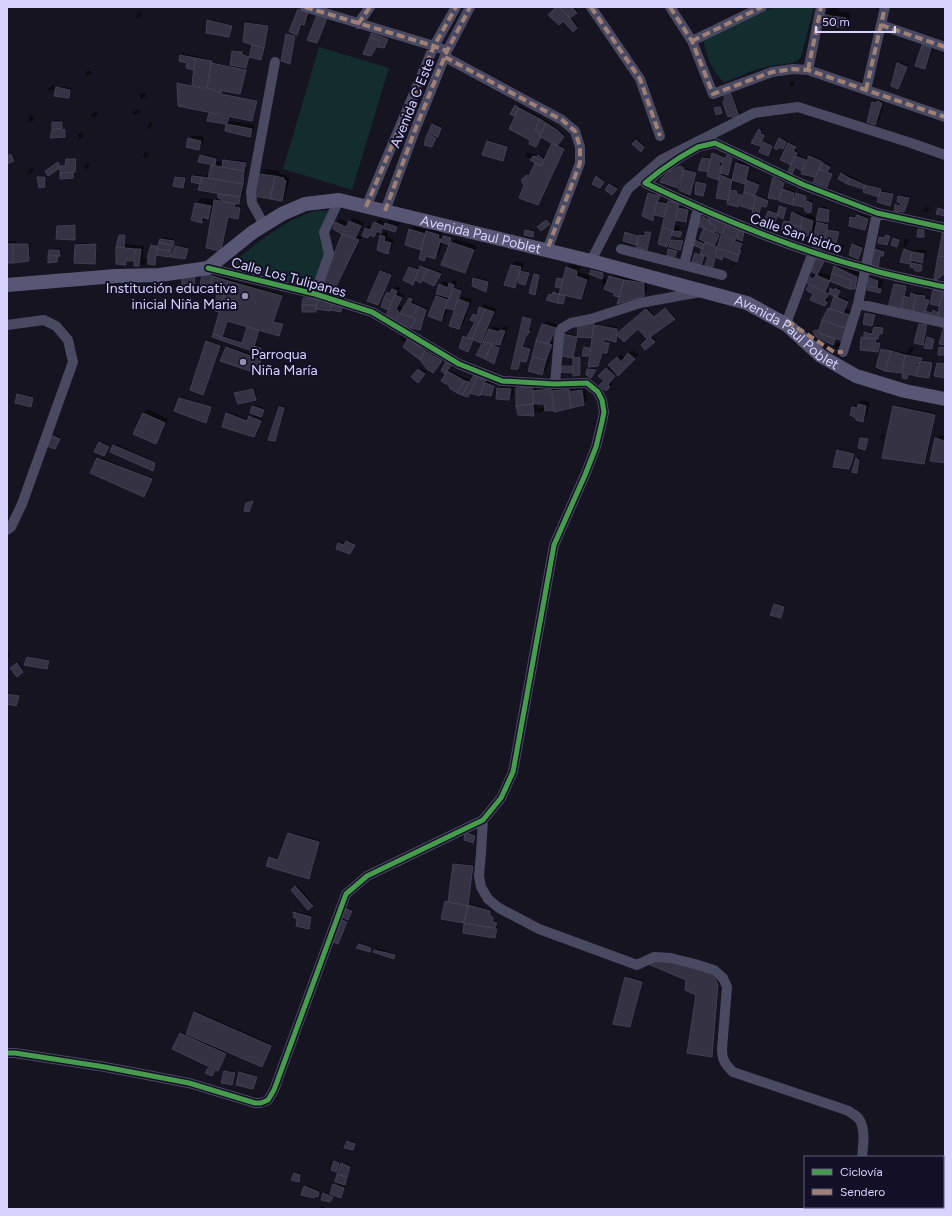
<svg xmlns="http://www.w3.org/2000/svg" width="952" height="1216" viewBox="0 0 952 1216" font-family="Figtree,sans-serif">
<rect width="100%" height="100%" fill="#161421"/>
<path fill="#132c2d" d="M 774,7 L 814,7 L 801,57 L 797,61 L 793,63 L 775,65 L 758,69 L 725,82 C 715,78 704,52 704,41 L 707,37 Z
M 319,47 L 389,68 L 352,190 L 283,169 Z
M 331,210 L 328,254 L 315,285 L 308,287 L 229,266 C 253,246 279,224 309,213 C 316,210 324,211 331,210 Z"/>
<path fill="#0007" fill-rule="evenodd" d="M 302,7 L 311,9 L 308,20 L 303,24 L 300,30 L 296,34 L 291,62 L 290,63 L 282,61 L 287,34 L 290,33 L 299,10 Z
M 558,7 L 575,7 L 578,11 L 571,16 L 578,26 L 573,31 L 563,20 Z
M 831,7 L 839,8 L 838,11 L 851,13 L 848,21 L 843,27 L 824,14 Z
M 139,12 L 142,13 L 139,19 L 136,17 Z
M 210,19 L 233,25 L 231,35 L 229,36 L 208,21 Z
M 247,22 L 269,25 L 263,57 L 261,59 L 250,56 L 248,65 L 245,68 L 246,69 L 241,91 L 240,93 L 223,90 L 222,93 L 258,100 L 254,118 L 252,120 L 230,115 L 226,123 L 210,114 L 212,112 L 178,84 L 180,82 L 193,85 L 195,69 L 188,62 L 180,61 L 181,55 L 182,53 L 213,60 L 212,62 L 231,66 L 233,52 L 235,50 L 243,51 L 242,53 L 251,56 L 253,44 L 246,23 Z
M 375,33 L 389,37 L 386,45 L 384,47 L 378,46 L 371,55 L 373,35 Z
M 924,44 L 932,47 L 927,67 L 925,68 L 923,46 Z
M 900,62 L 908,65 L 898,88 L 892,85 Z
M 87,71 L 91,71 L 92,74 L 86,76 L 86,73 Z
M 792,81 L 794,81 L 794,86 L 790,87 L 790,82 Z
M 54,85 L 55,88 L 49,91 L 48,88 Z
M 58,86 L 71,88 L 70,96 L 68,97 L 57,88 Z
M 731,91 L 740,113 L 738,115 L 732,114 L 724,103 Z
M 141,93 L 145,93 L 146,97 L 144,98 L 140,99 L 140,95 Z
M 877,99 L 885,99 L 879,120 L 875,123 L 873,102 Z
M 517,104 L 553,124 L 564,135 L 558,144 L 565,147 L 538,204 L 523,180 L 529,174 L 531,175 L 536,162 L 525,156 L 527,152 L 539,156 L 540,155 L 546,158 L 553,142 L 542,136 L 536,146 L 516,116 L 511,114 Z
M 138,109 L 140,112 L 134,115 L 133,112 Z
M 96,111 L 98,114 L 93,118 L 91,115 Z
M 31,115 L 35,116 L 32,122 L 28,121 Z
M 55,120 L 63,121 L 63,129 L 66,128 L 66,135 L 64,136 L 51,137 L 53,122 Z
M 150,121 L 153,123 L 150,129 L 147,128 Z
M 231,121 L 255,125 L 253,132 L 249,136 L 227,125 Z
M 434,123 L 442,126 L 432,146 L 428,135 Z
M 761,129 L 762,130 L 761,132 L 765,134 L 761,143 L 753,142 Z
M 81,132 L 84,136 L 80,139 L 77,135 Z
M 192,135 L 204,137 L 202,145 L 199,149 L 189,138 Z
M 781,138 L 787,140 L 783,148 L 779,139 Z
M 638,139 L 645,145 L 643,149 L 634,144 Z
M 490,140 L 508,146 L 502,160 L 488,141 Z
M 766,141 L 773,145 L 768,155 L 764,143 Z
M 790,142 L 796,145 L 794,149 L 798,151 L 796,154 L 808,159 L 811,155 L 824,160 L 823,162 L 831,165 L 828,171 L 833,173 L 827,186 L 817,176 L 803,173 L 804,170 L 795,166 L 793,171 L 788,143 Z
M 145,152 L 149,153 L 146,158 L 143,157 Z
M 714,152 L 726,157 L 729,154 L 733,156 L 729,172 L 728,174 L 722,172 L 722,174 L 733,178 L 737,163 L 741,159 L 752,163 L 748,179 L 760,183 L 754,194 L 769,200 L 766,206 L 762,205 L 758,215 L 755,214 L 753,217 L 754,209 L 742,201 L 738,205 L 730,199 L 720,180 L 708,175 L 709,171 L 700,169 L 705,156 L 712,158 L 713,155 L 728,161 L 729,159 ZM 718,161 L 723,161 L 723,168 L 718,167 ZM 733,179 L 744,183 L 747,180 L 744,194 L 738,193 L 738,190 L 731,189 Z
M 13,153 L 15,158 L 7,162 L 7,156 Z
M 202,154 L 217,157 L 216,161 L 224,163 L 226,159 L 247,161 L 246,167 L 247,167 L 243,193 L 241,195 L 240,202 L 239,203 L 236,203 L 235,206 L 241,206 L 239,216 L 238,218 L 229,217 L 223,248 L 221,250 L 212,213 L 202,222 L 196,204 L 202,198 L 215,200 L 216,199 L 219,199 L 219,195 L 220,193 L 202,180 L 192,181 L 195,174 L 205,176 L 207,174 L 210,174 L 213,164 L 201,156 Z
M 69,158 L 77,158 L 76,169 L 74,171 L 74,175 L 72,177 L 70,165 L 63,165 L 67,165 L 67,159 Z
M 87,163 L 90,164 L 87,169 L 84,168 Z
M 683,165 L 685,166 L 684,168 L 697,172 L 692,192 L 690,194 L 680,189 L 679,187 L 661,181 L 673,170 Z
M 32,167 L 34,169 L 29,175 L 27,173 Z
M 266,169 L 280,171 L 279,173 L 287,175 L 287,177 L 290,178 L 285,196 L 281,200 L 260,175 Z
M 843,172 L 866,184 L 882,188 L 881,190 L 894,193 L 891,203 L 890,205 L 880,197 L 842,174 Z
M 40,176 L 46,176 L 47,184 L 45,186 L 38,178 Z
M 177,176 L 186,177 L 184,185 L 183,187 L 176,177 Z
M 598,176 L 605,180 L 602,185 L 597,177 Z
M 775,176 L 785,181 L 783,187 L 795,191 L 794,199 L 799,192 L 807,195 L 807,199 L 813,201 L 812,210 L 810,211 L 805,207 L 770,197 L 774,178 Z
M 699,181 L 707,183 L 702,194 L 696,193 L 697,182 Z
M 611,183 L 618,187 L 614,192 L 606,190 Z
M 651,192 L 660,194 L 658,200 L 679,204 L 678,206 L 689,209 L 687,219 L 686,220 L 676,219 L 675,225 L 680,226 L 679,230 L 682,231 L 681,235 L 680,236 L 672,235 L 669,242 L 671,240 L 683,242 L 682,247 L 678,248 L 675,256 L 669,250 L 672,247 L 671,242 L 667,246 L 666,217 L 655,215 L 653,220 L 649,194 Z
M 900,195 L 909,196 L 904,211 L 895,205 L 897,203 L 901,205 L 903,202 L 899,196 Z
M 782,205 L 786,207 L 784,216 L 783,218 L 777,216 L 774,224 L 769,212 L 771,210 L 779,213 Z
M 822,206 L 830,209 L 829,219 L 827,220 L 816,219 L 815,225 L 819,221 L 829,224 L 828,229 L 840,231 L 836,242 L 825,240 L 822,248 L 816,230 L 810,235 L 800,232 L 798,237 L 794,236 L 796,226 L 791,225 L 787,232 L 785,221 L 787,220 L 791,220 L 794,211 L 804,215 L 804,217 L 807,214 L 817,218 Z
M 927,206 L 930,207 L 927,212 L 924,211 Z
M 941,207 L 945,208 L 945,215 L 939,209 Z
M 860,214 L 869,217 L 866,227 L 851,217 L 853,216 L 857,217 Z
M 705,216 L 709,218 L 745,230 L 742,239 L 736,237 L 734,239 L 742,242 L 740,248 L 742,249 L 736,261 L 724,255 L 722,259 L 716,256 L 713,265 L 709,257 L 705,255 L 701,264 L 696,254 L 697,252 L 701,254 L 704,248 L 694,244 L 697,239 L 700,240 L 705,227 L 704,217 ZM 720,232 L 723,234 L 721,236 L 719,246 L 714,244 Z
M 353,218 L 364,222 L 358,235 L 362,237 L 337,287 L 334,290 L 343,234 L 336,223 L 340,219 L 349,223 Z
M 379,219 L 387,223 L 389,220 L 400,223 L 395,231 L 385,228 L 381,232 L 379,231 L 374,236 L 365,229 L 369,225 L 373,226 Z
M 76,224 L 76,237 L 74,239 L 58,226 L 60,225 Z
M 414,226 L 428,230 L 431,228 L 442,232 L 440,235 L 452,237 L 450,242 L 449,244 L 443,242 L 439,254 L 435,258 L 428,256 L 424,260 L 422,249 L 406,244 L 410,229 Z
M 921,228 L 925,229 L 925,234 L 923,236 L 919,230 Z
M 527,229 L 535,231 L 535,234 L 533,236 L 526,231 Z
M 627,231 L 640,235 L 642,233 L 646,234 L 648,231 L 652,231 L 648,247 L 646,249 L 638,244 L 625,232 Z
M 385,232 L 388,233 L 387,237 L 394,240 L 391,249 L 388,253 L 381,236 Z
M 122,234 L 126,234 L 125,244 L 144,246 L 143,257 L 146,258 L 146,263 L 145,264 L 139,265 L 135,261 L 130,260 L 126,264 L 120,236 Z
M 888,234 L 891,235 L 887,244 L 880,238 L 882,236 L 886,237 Z
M 162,237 L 175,239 L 171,254 L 169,256 L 157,254 L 156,262 L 154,264 L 152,245 L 153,244 L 159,244 Z
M 895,237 L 900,239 L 896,246 L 894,238 Z
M 455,239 L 477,246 L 468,268 L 465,272 L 451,243 Z
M 905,239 L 909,239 L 906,247 L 903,246 Z
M 7,241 L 16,241 L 16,243 L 30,243 L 30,259 L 29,260 L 7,262 Z
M 77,243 L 97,243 L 96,262 L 95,263 L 76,245 Z
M 855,243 L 863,246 L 858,257 L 850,254 Z
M 841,244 L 845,245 L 841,251 L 838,250 Z
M 177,245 L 188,247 L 184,258 L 176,247 Z
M 60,248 L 61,253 L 59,255 L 58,260 L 56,261 L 49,262 L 50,250 L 52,249 Z
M 877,248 L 885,250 L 884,254 L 883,255 L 881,255 L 879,265 L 878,267 L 875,250 Z
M 907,248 L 915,251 L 917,249 L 927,250 L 925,258 L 920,263 L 923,264 L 920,270 L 912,264 L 915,260 L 911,259 L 909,263 L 905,250 Z
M 816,258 L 827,258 L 820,272 L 832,276 L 835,266 L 839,263 L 860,273 L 858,285 L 854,288 L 832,280 L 828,288 L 830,290 L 832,287 L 835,289 L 837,287 L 841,289 L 837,295 L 849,300 L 845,309 L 853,311 L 850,325 L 836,337 L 833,344 L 815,331 L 820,329 L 828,309 L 833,305 L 836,296 L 830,293 L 827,297 L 830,299 L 825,305 L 814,294 L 811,278 L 815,273 Z
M 516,261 L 524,263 L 522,270 L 529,272 L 525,284 L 518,283 L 514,287 L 505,284 L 512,265 Z
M 733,263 L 735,263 L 732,267 L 731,267 Z
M 570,264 L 581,267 L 579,272 L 590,276 L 584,295 L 581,298 L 566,295 L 563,303 L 550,295 L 551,293 L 553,294 L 556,291 L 561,292 L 562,287 L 558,278 L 560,277 L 564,278 L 566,268 Z
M 423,265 L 442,272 L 434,285 L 423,279 L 421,282 L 415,279 L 413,284 L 410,267 L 411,266 L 420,269 Z
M 594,269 L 604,272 L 601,278 L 592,270 Z
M 383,270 L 392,274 L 379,302 L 369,301 Z
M 204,272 L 283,294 L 274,320 L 284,323 L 281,333 L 279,335 L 260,330 L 255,344 L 262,346 L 258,352 L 213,337 L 220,311 L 214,310 L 219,289 ZM 227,321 L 248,326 L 243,342 L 223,335 Z
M 537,273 L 540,274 L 536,292 L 535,294 L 535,275 Z
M 614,273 L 647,280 L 647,291 L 643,295 L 620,297 L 615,295 L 615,292 L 606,286 L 601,284 L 604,278 L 609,280 Z
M 475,277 L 489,280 L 486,291 L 473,285 L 474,278 Z
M 871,277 L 884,281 L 879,292 L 868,290 L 869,279 Z
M 454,280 L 457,281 L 455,287 L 461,289 L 458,301 L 462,296 L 472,299 L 463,324 L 459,328 L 455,309 L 448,307 L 445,316 L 441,320 L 430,316 L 436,296 L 439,294 L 440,285 L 444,281 L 450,284 Z
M 896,283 L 907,285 L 905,295 L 911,296 L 914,292 L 926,295 L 925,298 L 930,298 L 926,310 L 933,312 L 935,309 L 940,311 L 940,305 L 934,291 L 936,289 L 945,291 L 945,319 L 902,308 L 900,309 L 895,284 Z
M 397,286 L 400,288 L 398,292 L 405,295 L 399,305 L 404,309 L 411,297 L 413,298 L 411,301 L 427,308 L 421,327 L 401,314 L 395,319 L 389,310 L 382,306 L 388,293 Z
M 484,304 L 497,309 L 487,332 L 494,326 L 502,329 L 504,326 L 508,327 L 504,341 L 499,346 L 500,346 L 495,361 L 484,343 L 487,335 L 481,341 L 474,338 L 468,351 L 464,337 L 465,335 L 469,337 L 476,322 L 472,320 L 474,314 L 479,311 Z
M 648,308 L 656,317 L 667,308 L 676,317 L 650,336 L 656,340 L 646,348 L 648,339 L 638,327 L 618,334 Z
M 868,312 L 876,313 L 874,323 L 872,325 L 866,313 Z
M 526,316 L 532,318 L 528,329 L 531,330 L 526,335 L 523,346 L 531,347 L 527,359 L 526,361 L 521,360 L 517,368 L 512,368 L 524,317 Z
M 597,319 L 596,324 L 618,327 L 617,339 L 615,341 L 605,338 L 605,342 L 610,342 L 608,350 L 606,352 L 602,352 L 599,364 L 597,366 L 589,366 L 589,355 L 583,355 L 585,348 L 586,346 L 591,347 L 593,337 L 578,336 L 574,357 L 562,356 L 564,334 L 566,333 L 578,336 Z
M 547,321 L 559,325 L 552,341 L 555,341 L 546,370 L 542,374 L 529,371 L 543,325 Z
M 921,323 L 928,324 L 925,342 L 923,344 L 920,324 Z
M 876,326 L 884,327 L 883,331 L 880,333 L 876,341 L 881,341 L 879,350 L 878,351 L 862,338 L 865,336 L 867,331 L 873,333 Z
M 402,334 L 408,337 L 404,342 L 399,337 Z
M 929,336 L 935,338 L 933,347 L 932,348 L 926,347 Z
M 409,339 L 444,357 L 436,368 Z
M 209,340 L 221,345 L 203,394 L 207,342 Z
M 838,342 L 841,344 L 838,349 L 834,347 Z
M 228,346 L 262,358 L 257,370 L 256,372 L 226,348 Z
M 910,347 L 914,348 L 913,351 L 910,354 L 922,356 L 921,360 L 933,362 L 930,376 L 929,377 L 909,373 L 906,378 L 903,372 L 886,370 L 882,349 L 883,348 L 907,353 ZM 914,362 L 920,364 L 920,368 L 912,366 Z
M 632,350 L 638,355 L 618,374 L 617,373 L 611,381 L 613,383 L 606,390 L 605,381 L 600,376 L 621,354 L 625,358 Z
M 581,356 L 581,372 L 580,374 L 573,375 L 573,372 L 562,371 L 564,365 L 574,365 L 574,357 Z
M 420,368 L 426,372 L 420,380 L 412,377 Z
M 590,368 L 596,368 L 592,375 L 588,370 Z
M 448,369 L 471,381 L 479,373 L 476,379 L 481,373 L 489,376 L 487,381 L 495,385 L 492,394 L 490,395 L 470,392 L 468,396 L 462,394 L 451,386 L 446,373 L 442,370 Z
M 502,384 L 514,385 L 513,395 L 509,399 L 497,398 L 498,388 Z
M 521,384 L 536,384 L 536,390 L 553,388 L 553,391 L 556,388 L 572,386 L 572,389 L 585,387 L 587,400 L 583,404 L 555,409 L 546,409 L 543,411 L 538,413 L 538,410 L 533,415 L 517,388 ZM 537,403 L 545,403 L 545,407 L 540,408 L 537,411 Z
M 254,388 L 257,397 L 256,399 L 239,403 L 235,394 L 236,392 Z
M 19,393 L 34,397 L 32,405 L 31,406 L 18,395 Z
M 181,397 L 212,406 L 207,420 L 205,422 L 175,410 Z
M 862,400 L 870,402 L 867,417 L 863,421 L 851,415 L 853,407 Z
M 255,405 L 265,408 L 261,416 L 253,407 Z
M 896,405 L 936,413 L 926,462 L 924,463 L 894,406 Z
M 281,406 L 285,407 L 276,439 L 275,440 L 279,408 Z
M 147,409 L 168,419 L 159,439 L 156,443 L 134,434 L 144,413 Z
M 229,412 L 249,420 L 252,415 L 262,419 L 255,435 L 254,436 L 227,414 Z
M 882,433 L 885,435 L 882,440 L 880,439 Z
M 54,434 L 61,437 L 55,448 L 49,445 Z
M 940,435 L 945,436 L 945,462 L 936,439 Z
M 102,441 L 110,445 L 104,455 L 95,451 Z
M 116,444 L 156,462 L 154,468 L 153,470 L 112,452 Z
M 840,449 L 855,453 L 849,468 L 838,451 Z
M 100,457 L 153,478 L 146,494 L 144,495 L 91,473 Z
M 858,457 L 860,458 L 859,470 L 857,472 L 857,459 Z
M 348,540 L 356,543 L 350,553 L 339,544 L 341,542 L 346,544 Z
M 777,603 L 785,606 L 781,617 L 775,605 Z
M 7,651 L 10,652 L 7,665 Z
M 29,656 L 50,660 L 48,667 L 47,668 L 28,657 Z
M 19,662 L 24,670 L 23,672 L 13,667 Z
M 7,692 L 19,695 L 16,705 L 7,702 Z
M 467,831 L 476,835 L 473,842 L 465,839 Z
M 290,832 L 320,840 L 311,876 L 309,878 L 270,858 L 271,856 L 280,859 Z
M 456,863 L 474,865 L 469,903 L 491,910 L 491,914 L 494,916 L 494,920 L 498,922 L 497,936 L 495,937 L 464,932 L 465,922 L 446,902 L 449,901 L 454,864 Z
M 297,885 L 314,904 L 313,905 L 308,908 L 293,890 Z
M 348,907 L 353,910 L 347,920 L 348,920 L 338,943 L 341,919 L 344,917 Z
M 295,911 L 312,915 L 310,926 L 308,928 L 298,919 L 295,918 L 294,912 Z
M 361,943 L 372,947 L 371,950 L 370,951 L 359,945 Z
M 376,948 L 396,954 L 394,958 L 374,952 Z
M 649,964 L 712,974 L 719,983 L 713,1055 L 712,1056 L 697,994 L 687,980 Z
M 627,976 L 643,980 L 632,1025 L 630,1026 L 626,978 Z
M 196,1011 L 271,1044 L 263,1064 L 262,1066 L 228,1051 L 220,1068 L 218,1070 L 216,1069 L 214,1073 L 209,1069 L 211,1067 L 181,1033 L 182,1032 L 187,1034 Z
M 227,1070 L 236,1072 L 234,1082 L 232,1084 L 225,1071 Z
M 242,1071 L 258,1076 L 253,1088 L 240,1072 Z
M 350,1140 L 356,1143 L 353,1149 L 348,1142 Z
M 337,1160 L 340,1162 L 335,1171 L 335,1162 Z
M 343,1162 L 351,1165 L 346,1183 L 343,1186 L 345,1186 L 342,1195 L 341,1197 L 334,1194 L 331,1200 L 324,1194 L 325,1192 L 331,1194 L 334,1185 L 336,1183 Z
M 296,1172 L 301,1173 L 298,1181 L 295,1173 Z
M 306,1185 L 320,1190 L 319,1195 L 318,1196 L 305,1187 Z
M 321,1206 L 325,1207 L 324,1209 L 319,1209 Z"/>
<path fill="#343243" stroke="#433f54" d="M 556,7 L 559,7 L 570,18 L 577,28 L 573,32 L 563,21 L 559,25 L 548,15 Z
M 559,7 L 572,7 L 577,13 L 570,18 Z
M 298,9 L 308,13 L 304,25 L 301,24 L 297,35 L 289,32 Z
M 823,14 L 831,16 L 830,22 L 821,21 Z
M 317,15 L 327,18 L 317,43 L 307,40 Z
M 831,16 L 846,18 L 843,28 L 820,23 L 821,21 L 830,22 Z
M 207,20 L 232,26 L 229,37 L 206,33 Z
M 245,23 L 268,26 L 264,48 L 243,42 Z
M 371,33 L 388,39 L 384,48 L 377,47 L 380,41 L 370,37 Z
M 286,34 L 295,36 L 290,64 L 281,61 Z
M 370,37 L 380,41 L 371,56 L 363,54 Z
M 252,45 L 264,48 L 261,60 L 249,57 Z
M 922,45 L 931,48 L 925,69 L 915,66 Z
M 232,51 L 243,52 L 241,54 L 249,57 L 246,68 L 230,65 Z
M 180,55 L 195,58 L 194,70 L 186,68 L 187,63 L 179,61 Z
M 195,58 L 212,61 L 207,88 L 192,85 Z
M 211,63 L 246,70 L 240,94 L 207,88 Z
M 897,63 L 907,67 L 898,89 L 891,86 Z
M 177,83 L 222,92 L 221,94 L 257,101 L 252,121 L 178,106 Z
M 56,87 L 70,90 L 69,98 L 54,96 Z
M 730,91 L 739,116 L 733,118 L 732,116 L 728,117 L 723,103 L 725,98 L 723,95 Z
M 877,101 L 882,103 L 875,125 L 867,122 L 872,102 L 876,103 Z
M 515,105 L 519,108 L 514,116 L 510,114 Z
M 720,107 L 722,113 L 716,115 L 714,108 Z
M 519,108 L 540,119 L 535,130 L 541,133 L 539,136 L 541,137 L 536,147 L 529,144 L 530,140 L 509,129 Z
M 209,113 L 229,118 L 226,124 L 207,121 Z
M 540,119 L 546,123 L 541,133 L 535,130 Z
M 52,122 L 62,122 L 62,128 L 52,130 Z
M 546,123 L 557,130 L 564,137 L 557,146 L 539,136 Z
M 226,124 L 252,129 L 250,137 L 225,131 Z
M 432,124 L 441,128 L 438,137 L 428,133 Z
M 62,128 L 62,130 L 65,129 L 65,137 L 50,138 L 52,130 Z
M 759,129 L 761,132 L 760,134 L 764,135 L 760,146 L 751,143 Z
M 427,134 L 436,138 L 432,147 L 424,145 Z
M 188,138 L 201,141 L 199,150 L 186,147 Z
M 779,138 L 786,142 L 783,149 L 779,147 L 777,150 L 774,148 Z
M 636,140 L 644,147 L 641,152 L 632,144 Z
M 487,141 L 507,147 L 503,161 L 482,155 Z
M 763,142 L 772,146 L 768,156 L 759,152 Z
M 552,143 L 564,149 L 538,205 L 519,198 L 524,185 L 522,183 L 522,179 L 527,175 L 529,176 L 535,163 L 541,166 Z
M 788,143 L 796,147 L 793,151 L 797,153 L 791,165 L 780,160 Z
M 712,153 L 724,158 L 722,162 L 719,162 L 719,166 L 722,167 L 718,180 L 707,176 Z
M 11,154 L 14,161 L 7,164 L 7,156 Z
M 200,155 L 216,159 L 215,165 L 198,162 Z
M 538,155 L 544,160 L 541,166 L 530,160 L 533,156 L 537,157 Z
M 727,155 L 732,158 L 728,175 L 720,173 L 723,161 Z
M 795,156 L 806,160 L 802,171 L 795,167 L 792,174 L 788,171 Z
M 809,156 L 823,162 L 815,177 L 801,174 Z
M 702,158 L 710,159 L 708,172 L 698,170 Z
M 66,159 L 76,159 L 75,172 L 60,173 L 60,166 L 65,166 Z
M 223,160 L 246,163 L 244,171 L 222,167 Z
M 58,162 L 60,168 L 48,176 L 45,171 Z
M 736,163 L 749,167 L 745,184 L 732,180 Z
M 822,163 L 830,167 L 827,172 L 819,169 Z
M 211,165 L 244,171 L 243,184 L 208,178 Z
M 680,166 L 684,168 L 678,188 L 660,182 L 662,178 L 670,171 Z
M 819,169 L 832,174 L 827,187 L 813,182 Z
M 684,170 L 696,173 L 690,195 L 679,190 Z
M 73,172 L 73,178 L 60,179 L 60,173 Z
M 841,173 L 849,178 L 847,184 L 838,179 Z
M 259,174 L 275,176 L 270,199 L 254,196 Z
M 720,175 L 732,180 L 728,200 L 716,198 Z
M 192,176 L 202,177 L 200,184 L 191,182 Z
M 275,176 L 284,178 L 284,180 L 286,181 L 282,201 L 270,199 Z
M 596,176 L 604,182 L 600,188 L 592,184 Z
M 37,177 L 45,177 L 45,187 L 39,188 Z
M 175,177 L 185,178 L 183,188 L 173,186 Z
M 202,177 L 243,184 L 240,197 L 198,190 Z
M 773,177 L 784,183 L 779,200 L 768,198 Z
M 849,178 L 865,185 L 864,189 L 847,184 Z
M 746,180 L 759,185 L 754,196 L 744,192 Z
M 696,182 L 706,184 L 703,196 L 695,194 Z
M 609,184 L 617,189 L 612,195 L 605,190 Z
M 865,185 L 881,189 L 879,197 L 863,192 Z
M 782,189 L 794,193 L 793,205 L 779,201 Z
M 730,190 L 737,191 L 737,194 L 742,195 L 738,207 L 727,204 Z
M 744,192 L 756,196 L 753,210 L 740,206 Z
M 880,192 L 893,194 L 890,206 L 877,202 Z
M 648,193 L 660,196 L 655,206 L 653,221 L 642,216 Z
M 796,193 L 806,196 L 806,201 L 812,203 L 811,212 L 808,213 L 805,211 L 804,207 L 793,205 Z
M 218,194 L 240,197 L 239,204 L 221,201 L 221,199 L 218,198 Z
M 756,196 L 768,201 L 766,207 L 761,206 L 758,216 L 754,215 L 753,219 L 751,218 Z
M 898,196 L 909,198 L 904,212 L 894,211 L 895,204 L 900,206 L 901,203 L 897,202 Z
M 214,200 L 235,204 L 234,207 L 240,208 L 238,219 L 228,217 L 221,251 L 206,248 Z
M 668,201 L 679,203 L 673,231 L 662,227 Z
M 657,202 L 667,204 L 664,217 L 654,215 Z
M 195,203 L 211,206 L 208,219 L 202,217 L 202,223 L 191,220 Z
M 779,206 L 786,208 L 783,219 L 777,216 Z
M 678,208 L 688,210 L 686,222 L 675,220 Z
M 819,208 L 829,210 L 828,222 L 816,220 Z
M 938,208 L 945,210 L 945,216 L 936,214 Z
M 768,211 L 778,214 L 774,225 L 764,222 Z
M 792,212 L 802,217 L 801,227 L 791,225 L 787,233 L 781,231 L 784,221 L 790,222 Z
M 857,215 L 868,219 L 865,230 L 849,226 L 850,217 L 855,218 Z
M 703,216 L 710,221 L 709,223 L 716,226 L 713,232 L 698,226 Z
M 709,217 L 727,223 L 722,234 L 714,231 L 716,226 L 709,223 L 710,221 L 708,220 Z
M 802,217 L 813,221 L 810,237 L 800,233 Z
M 546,220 L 550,224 L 541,231 L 537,227 Z
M 349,221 L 361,226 L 355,239 L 342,234 L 333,229 L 335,222 L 346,227 Z
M 374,222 L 383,226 L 381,233 L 377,231 L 374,237 L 370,235 L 368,238 L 362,236 L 365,228 L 370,230 Z
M 817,222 L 828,225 L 822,249 L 817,248 L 817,245 L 812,241 Z
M 385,223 L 397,227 L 395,232 L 383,228 Z
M 727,223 L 739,230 L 735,240 L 722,234 Z
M 75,225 L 75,240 L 56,239 L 57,226 Z
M 795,226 L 801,227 L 798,238 L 793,237 Z
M 662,227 L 673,231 L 667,247 L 658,244 Z
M 704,228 L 719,235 L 714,246 L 699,239 Z
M 409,229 L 425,234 L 421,250 L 405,245 Z
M 918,229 L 924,230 L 924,237 L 917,237 Z
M 525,230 L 534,232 L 533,237 L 524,235 Z
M 739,230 L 744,232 L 742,241 L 736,238 Z
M 827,230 L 839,232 L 836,243 L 824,241 Z
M 426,231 L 439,235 L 438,239 L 441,239 L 435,259 L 426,256 L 424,261 L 419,259 Z
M 673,231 L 682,232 L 680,237 L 671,235 Z
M 943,231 L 945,231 L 945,257 L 938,256 Z
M 625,232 L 638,236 L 637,245 L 623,241 Z
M 645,232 L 651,232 L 647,250 L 636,247 L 639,235 L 645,236 Z
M 342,234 L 359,240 L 334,291 L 321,286 Z
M 119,235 L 125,235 L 124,248 L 116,247 Z
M 380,235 L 385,237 L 384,241 L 391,243 L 388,254 L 377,250 Z
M 721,235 L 742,244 L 739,250 L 741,250 L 739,255 L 717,248 Z
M 886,235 L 890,236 L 887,245 L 878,243 L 879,237 L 884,238 Z
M 443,236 L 451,238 L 449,245 L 441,242 Z
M 893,238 L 899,240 L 897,247 L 891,245 Z
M 160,239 L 174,241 L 173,246 L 159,242 Z
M 671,240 L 683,241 L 680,250 L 669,247 Z
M 695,240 L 704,244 L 702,249 L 693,245 Z
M 159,242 L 173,246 L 171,251 L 157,249 Z
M 450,242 L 474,250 L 465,273 L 441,265 Z
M 705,242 L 717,247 L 713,267 L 705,265 L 708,257 L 700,254 Z
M 7,244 L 13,244 L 13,263 L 7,263 Z
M 13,244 L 28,244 L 29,261 L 13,263 Z
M 96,244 L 95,264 L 74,263 L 75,245 Z
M 852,244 L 862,248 L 858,259 L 849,255 Z
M 151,245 L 157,246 L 155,265 L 148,264 L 148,255 Z
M 175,246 L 188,249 L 185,259 L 171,257 Z
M 116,247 L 135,249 L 134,261 L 126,261 L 126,265 L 116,264 Z
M 717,248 L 739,255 L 737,262 L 723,256 L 722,260 L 715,257 Z
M 135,249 L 141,249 L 139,266 L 134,266 Z
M 157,249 L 171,251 L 170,257 L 156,255 Z
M 668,249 L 677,251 L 674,259 L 667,256 Z
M 875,249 L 884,252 L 883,256 L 880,256 L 878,268 L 871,266 Z
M 904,249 L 912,252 L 910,264 L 900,262 Z
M 49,250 L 59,250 L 60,256 L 48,255 Z
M 912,252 L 924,254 L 922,263 L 910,260 Z
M 695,253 L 704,256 L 701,265 L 692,262 Z
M 48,255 L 58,256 L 57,262 L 48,263 Z
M 938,256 L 945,257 L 945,275 L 941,275 L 940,278 L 937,277 L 937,280 L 934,279 Z
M 815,258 L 824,262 L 817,275 L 809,270 Z
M 911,263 L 922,265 L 921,271 L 915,271 L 914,268 L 910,267 Z
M 511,265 L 521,267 L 515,288 L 504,285 Z
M 420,266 L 428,269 L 421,283 L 415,280 Z
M 834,266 L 857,277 L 855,289 L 849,289 L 852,281 L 832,273 Z
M 409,267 L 418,270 L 413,285 L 403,280 Z
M 566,267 L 577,271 L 576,276 L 587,280 L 581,299 L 559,294 Z
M 428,269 L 441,274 L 434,286 L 422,280 Z
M 591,270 L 603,273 L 602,279 L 589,274 Z
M 380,271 L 391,275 L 378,305 L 367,301 Z
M 520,271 L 529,273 L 525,285 L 518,283 L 519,281 L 517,280 Z
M 832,273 L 852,281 L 849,289 L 830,281 Z
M 202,274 L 213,276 L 209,288 L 200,286 Z
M 534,274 L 539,275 L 535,295 L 529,293 Z
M 816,275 L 830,281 L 825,292 L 807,283 L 810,277 L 813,279 Z
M 195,276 L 194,285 L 182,285 L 182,278 Z
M 213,276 L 228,281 L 219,312 L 213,310 L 218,290 L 209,288 Z
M 609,276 L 624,280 L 619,297 L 614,296 L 614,293 L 604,289 Z
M 473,278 L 488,282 L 486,292 L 472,286 Z
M 557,278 L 563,279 L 561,288 L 555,287 Z
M 869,278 L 878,281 L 877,288 L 868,286 Z
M 624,280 L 644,283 L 644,296 L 617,304 Z
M 228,281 L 282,296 L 273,322 L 283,324 L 279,336 L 227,321 L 222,337 L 213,334 Z
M 449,283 L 454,285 L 450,298 L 436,294 L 439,284 L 448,288 Z
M 809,284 L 829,294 L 824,301 L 827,302 L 825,306 L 810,300 L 813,294 L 806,290 Z
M 894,284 L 906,286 L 901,311 L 888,308 Z
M 868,286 L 881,289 L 880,293 L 867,290 Z
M 453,288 L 461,291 L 454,310 L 445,308 Z
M 830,288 L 834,290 L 835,288 L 840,291 L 837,297 L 829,294 Z
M 392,289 L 397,291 L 392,302 L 384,298 L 387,292 L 390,294 Z
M 933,290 L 943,292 L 939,306 L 930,304 Z
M 553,292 L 559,294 L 557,303 L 546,300 L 549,294 L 552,295 Z
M 943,292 L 945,293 L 945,320 L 938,318 L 939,306 Z
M 911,293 L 916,295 L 913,311 L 901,308 L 904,296 L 910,298 Z
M 559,294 L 565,296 L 563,304 L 557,303 Z
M 395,295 L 402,298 L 396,309 L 399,312 L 396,320 L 386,315 Z
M 916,295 L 925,296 L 924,299 L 929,300 L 924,315 L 913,311 Z
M 436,296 L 448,300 L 441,321 L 428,316 Z
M 834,296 L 848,302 L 843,313 L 830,309 Z
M 303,298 L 318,298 L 317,305 L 302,305 Z
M 318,298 L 332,301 L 330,311 L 316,309 Z
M 384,298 L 392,302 L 388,310 L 381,307 Z
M 409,298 L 412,299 L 410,303 L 418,306 L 412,318 L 400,313 Z
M 458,299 L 469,303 L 459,329 L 449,326 Z
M 332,303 L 342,306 L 341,312 L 330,310 Z
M 302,305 L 317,305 L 316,312 L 302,312 Z
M 418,306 L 426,310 L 420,330 L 411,328 L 416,319 L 412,318 Z
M 479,307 L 485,309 L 472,339 L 467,337 L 475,322 L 470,320 L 473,314 L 477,315 Z
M 665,308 L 675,319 L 650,337 L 655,342 L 645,350 L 641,345 L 647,339 L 638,329 L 624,342 L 616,334 L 646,309 L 654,317 Z
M 828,308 L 850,315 L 845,328 L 822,320 Z
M 485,309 L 494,312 L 481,343 L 472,339 Z
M 933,310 L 939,313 L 938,318 L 924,315 L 925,311 L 932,313 Z
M 400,313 L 416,319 L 411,328 L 396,322 Z
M 865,313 L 875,315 L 872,326 L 863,324 Z
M 523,317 L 531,319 L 528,331 L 530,331 L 525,338 L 522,347 L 530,349 L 526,362 L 520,361 L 518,369 L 511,369 Z
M 822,320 L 847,329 L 843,341 L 821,334 L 819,330 Z
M 594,322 L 592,338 L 577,337 L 578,325 Z
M 542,324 L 556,328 L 549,344 L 536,341 Z
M 919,324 L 927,325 L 923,345 L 914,343 Z
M 594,325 L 617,329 L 616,342 L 604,339 L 604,343 L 609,343 L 607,353 L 602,353 L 598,366 L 588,367 Z
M 247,327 L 259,330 L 254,346 L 261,348 L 258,353 L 212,337 L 213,334 L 242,343 Z
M 874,327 L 883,328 L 882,334 L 879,334 L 878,339 L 864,338 L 864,332 L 872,334 Z
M 944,327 L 945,328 L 945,345 L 939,344 Z
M 489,329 L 499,332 L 500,330 L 505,331 L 500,345 L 483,342 Z
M 819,330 L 821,334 L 835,339 L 833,345 L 816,337 L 813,331 Z
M 563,334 L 577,337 L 573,358 L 561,356 Z
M 463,336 L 473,340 L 468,352 L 459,348 Z
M 861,337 L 876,339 L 875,343 L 880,343 L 878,352 L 860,350 Z
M 927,337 L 934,339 L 932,349 L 924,348 Z
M 408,338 L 425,351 L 420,360 L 403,347 Z
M 206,341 L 220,346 L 203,395 L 190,390 Z
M 536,341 L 552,345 L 546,360 L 532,357 Z
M 483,342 L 492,344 L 485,359 L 476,355 Z
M 492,344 L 499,348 L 494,364 L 485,359 Z
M 226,347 L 261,360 L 256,373 L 220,361 Z
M 584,347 L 590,348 L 588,356 L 582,356 Z
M 939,347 L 945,348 L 945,355 L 938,355 Z
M 881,349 L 891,351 L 885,371 L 876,367 Z
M 425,351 L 442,361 L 433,373 L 427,369 L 420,360 Z
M 891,351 L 905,355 L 902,373 L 885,371 Z
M 628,353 L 635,359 L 618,376 L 608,365 L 617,357 L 621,362 Z
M 905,355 L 922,358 L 919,365 L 915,363 L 914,365 L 919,367 L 916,376 L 908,374 L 907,379 L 902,378 Z
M 532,357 L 546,360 L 542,375 L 528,371 Z
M 580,357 L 580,375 L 573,376 L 573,358 Z
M 446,361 L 452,364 L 445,374 L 441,371 Z
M 920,361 L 932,363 L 929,378 L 916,376 Z
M 937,363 L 945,364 L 945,378 L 934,376 Z
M 562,366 L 573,366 L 572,373 L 561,372 Z
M 606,368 L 615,376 L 608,385 L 610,387 L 606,391 L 599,385 L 604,381 L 598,376 Z
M 418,369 L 425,374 L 418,383 L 411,377 Z
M 587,369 L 596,370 L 591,378 L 586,375 Z
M 447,371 L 465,381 L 457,393 L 449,388 L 450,386 L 441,381 Z
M 475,373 L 478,374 L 468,397 L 462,395 Z
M 477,377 L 486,379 L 480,396 L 470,393 Z
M 465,381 L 469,382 L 462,395 L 457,393 Z
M 485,383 L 494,386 L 491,396 L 480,394 Z
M 533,387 L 533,404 L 516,406 L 516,388 Z
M 497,388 L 511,389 L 509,400 L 496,399 Z
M 253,389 L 256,400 L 238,404 L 234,393 Z
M 551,389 L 554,410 L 545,411 L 544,404 L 533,404 L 533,391 Z
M 569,389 L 571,408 L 554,412 L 552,391 Z
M 582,390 L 584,405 L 571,408 L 569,392 Z
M 17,394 L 33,398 L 31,407 L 15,403 Z
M 179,398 L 211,407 L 206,423 L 174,411 Z
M 533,404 L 534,416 L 518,415 L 516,406 Z
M 858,404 L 866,406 L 863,422 L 856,420 L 856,418 L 850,415 L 852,407 L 857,408 Z
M 252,406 L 264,410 L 261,417 L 250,413 Z
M 893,406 L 935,415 L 924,464 L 882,458 Z
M 279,407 L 284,408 L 275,441 L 268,440 Z
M 143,413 L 165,423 L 156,444 L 133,434 Z
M 226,413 L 247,421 L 249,416 L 261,421 L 254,437 L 222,427 Z
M 51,435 L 60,439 L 55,449 L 47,446 Z
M 860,438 L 868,439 L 865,450 L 858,448 Z
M 935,438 L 945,441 L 945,463 L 930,461 Z
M 99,442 L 109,447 L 104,456 L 94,452 Z
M 113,445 L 155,463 L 153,471 L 110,452 Z
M 837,450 L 854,454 L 849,469 L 833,467 Z
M 97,458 L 152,479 L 144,497 L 90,473 Z
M 856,458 L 859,460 L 857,473 L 852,472 Z
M 253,501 L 249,512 L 244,511 L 246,503 Z
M 346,541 L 355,545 L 350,554 L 336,549 L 338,543 L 344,545 Z
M 774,604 L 784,607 L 781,618 L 770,615 Z
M 27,657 L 49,661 L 47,669 L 24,665 Z
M 17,663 L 23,672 L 17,677 L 10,668 Z
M 7,694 L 19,696 L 16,706 L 7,704 Z
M 465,832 L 475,836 L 473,843 L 464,840 Z
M 288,833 L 319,842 L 309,879 L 266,866 L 269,857 L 278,860 Z
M 453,864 L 473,866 L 468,906 L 448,902 Z
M 295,886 L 313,906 L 308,910 L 291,890 Z
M 445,901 L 468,906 L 464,923 L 441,919 Z
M 468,905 L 490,911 L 490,915 L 493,917 L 493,922 L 497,923 L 495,928 L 464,923 Z
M 345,908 L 352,911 L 348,920 L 341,917 Z
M 293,912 L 311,917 L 309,929 L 296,926 L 297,919 L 294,918 Z
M 340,919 L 347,922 L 338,944 L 331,941 Z
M 464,923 L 497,929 L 495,938 L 463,933 Z
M 359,944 L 371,948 L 370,952 L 356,948 Z
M 374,950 L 395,955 L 394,959 L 373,952 Z
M 660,960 L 700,970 L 711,975 L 716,980 L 718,985 L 712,1057 L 687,1053 L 696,995 L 685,990 L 686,980 L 648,964 Z
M 625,977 L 642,982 L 630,1027 L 613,1024 Z
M 194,1012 L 271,1046 L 262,1067 L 186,1034 Z
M 180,1033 L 226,1054 L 218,1071 L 172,1049 Z
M 208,1068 L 215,1071 L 212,1076 L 205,1073 Z
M 224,1071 L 235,1073 L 232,1085 L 221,1083 Z
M 239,1072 L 257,1077 L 253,1089 L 236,1085 Z
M 347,1141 L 355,1144 L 353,1150 L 344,1148 Z
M 334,1161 L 339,1163 L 336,1172 L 331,1170 Z
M 341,1163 L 350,1167 L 347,1177 L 337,1174 Z
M 294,1173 L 300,1175 L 299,1182 L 291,1180 Z
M 337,1174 L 347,1177 L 345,1185 L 335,1182 Z
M 333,1184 L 344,1188 L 341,1198 L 330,1194 Z
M 304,1186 L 319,1192 L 318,1197 L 315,1196 L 314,1198 L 301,1195 Z
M 323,1193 L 333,1197 L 330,1202 L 321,1200 Z"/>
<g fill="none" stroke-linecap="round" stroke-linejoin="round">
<path stroke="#4a4962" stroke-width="10" d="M 305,7 L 434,46 L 447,51
M 591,7 L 640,79 L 660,136
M 670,7 L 692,41 L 713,94 L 772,72 L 793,69 L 808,70 L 945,117
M 358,24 L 370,7
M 881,25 L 945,47
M 692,41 L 762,7
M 445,57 L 562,120 L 575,131 L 580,147 L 580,163 L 547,250
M 808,70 L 821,7
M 866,90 L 885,7
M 366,207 L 434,46 L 456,7
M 385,211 L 415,130 L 447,51 L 470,7
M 264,225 L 252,203 L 251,192 L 275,62
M 945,228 L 877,213 L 804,185 L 715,143 L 698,147 L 679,158 L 660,171 L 645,183 C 716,217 789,248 865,268 C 891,276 918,281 945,287
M 621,249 L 722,275
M 591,261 L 628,189 L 661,160 L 754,113 L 798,107 L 911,143 L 945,155
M 684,265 L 698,208
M 315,294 L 329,254 L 324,232 L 339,200
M 858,304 L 945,323
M 7,325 L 44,320 L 56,326 L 68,340 L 73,362 L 22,504 L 11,527 L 7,530
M 787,325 L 787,321 L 813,252
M 843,352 L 858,304 L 877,213
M 555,384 L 559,336 L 561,329 L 571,323 L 591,319 L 640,303 L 700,292
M 483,820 L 481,853 L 479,876 L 481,887 L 488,899 L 499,908 L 539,929 L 637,965 L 654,957 L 671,958 L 695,964 L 714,970 L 723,978 L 727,987 L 722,1049 C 722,1060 725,1064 733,1072 L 849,1111 C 852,1114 857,1116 859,1119 C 866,1129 863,1146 862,1157
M 7,1053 L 15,1053 L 105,1067 L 189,1083 L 255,1103 L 261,1103 L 268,1100 L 274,1090 L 346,894 L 367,876 L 483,820 L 501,798 L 513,772 L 554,545 L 585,475 L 596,447 L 602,422 L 604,412 L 602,400 L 598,392 L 587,383 L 555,384 L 502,381 L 459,364 L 372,312 L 315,294 L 208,268
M 858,1209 L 858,1207"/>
<path stroke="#575674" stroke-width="14" id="s1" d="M 7,285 L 116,276 L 160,275 L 208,268 L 253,232 L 282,214 L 305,204 L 339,200 L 591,261 L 747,303 L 787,325 L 821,356 L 856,376 L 905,391 L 945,399"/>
<path stroke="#9e8076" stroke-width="4" stroke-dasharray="8 4" stroke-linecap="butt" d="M 305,7 L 434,46 L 447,51
M 591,7 L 640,79 L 660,136
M 670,7 L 692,41 L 713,94 L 772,72 L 793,69 L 808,70 L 945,117
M 358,24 L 370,7
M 881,25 L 945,47
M 692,41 L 762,7
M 445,57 L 562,120 L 575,131 L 580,147 L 580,163 L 547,250
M 808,70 L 821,7
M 866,90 L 885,7
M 366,207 L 434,46 L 456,7
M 385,211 L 415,130 L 447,51 L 470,7
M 787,321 L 834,352 L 843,352"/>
<g stroke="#130f26" stroke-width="8">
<path id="cycleway" d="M 945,228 L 877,213 L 804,185 L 715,143 L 698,147 L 679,158 L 660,171 L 645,183 C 716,217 789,248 865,268 C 891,276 918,281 945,287
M 7,1053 L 15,1053 L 105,1067 L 189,1083 L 255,1103 L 261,1103 L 268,1100 L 274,1090 L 346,894 L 367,876 L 483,820 L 501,798 L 513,772 L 554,545 L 585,475 L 596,447 L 602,422 L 604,412 L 602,400 L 598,392 L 587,383 L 555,384 L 502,381 L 459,364 L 372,312 L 315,294 L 208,268"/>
</g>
<use href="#cycleway" stroke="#469c4c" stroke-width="5"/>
</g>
<g fill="#9591b1" stroke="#130f26" stroke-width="1.5">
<circle cx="245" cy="296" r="4"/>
<circle cx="243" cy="362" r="4"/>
</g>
<g text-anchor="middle" stroke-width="4" stroke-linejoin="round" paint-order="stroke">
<g font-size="14" fill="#d9d4ff" stroke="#130f26">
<text transform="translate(412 103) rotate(-68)" y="5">Avenida C Este</text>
<text transform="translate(796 233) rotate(19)" y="5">Calle San Isidro</text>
<text dy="5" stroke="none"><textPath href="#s1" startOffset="499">Avenida Paul Poblet</textPath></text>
<text transform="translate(289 277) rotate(15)" y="5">Calle Los Tulipanes</text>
<text dy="5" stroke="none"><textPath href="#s1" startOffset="823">Avenida Paul Poblet</textPath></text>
</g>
<g font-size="14" fill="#d9d4ff" stroke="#130f26" text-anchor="end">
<text x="237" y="293">Institución educativa<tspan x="237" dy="16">inicial Niña Maria</tspan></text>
<text x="251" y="359" text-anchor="start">Parroqua<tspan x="251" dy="16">Niña María</tspan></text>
</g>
</g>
<rect width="952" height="1216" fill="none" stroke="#d9d4ff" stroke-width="16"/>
<rect x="804" y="1156" width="140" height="52" fill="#130f26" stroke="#625e7d"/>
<rect x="812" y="1169" width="20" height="6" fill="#469c4c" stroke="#625e7d"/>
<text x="840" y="1176" font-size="12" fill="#d9d4ff">Ciclovía</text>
<rect x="812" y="1189" width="20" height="6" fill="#9e8076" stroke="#625e7d"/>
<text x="840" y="1196" font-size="12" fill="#d9d4ff">Sendero</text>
<path d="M816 26v6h79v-6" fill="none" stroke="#d9d4ff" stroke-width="2"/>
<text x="822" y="26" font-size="12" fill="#d9d4ff" stroke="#130f26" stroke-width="3" paint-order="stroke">50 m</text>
</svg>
